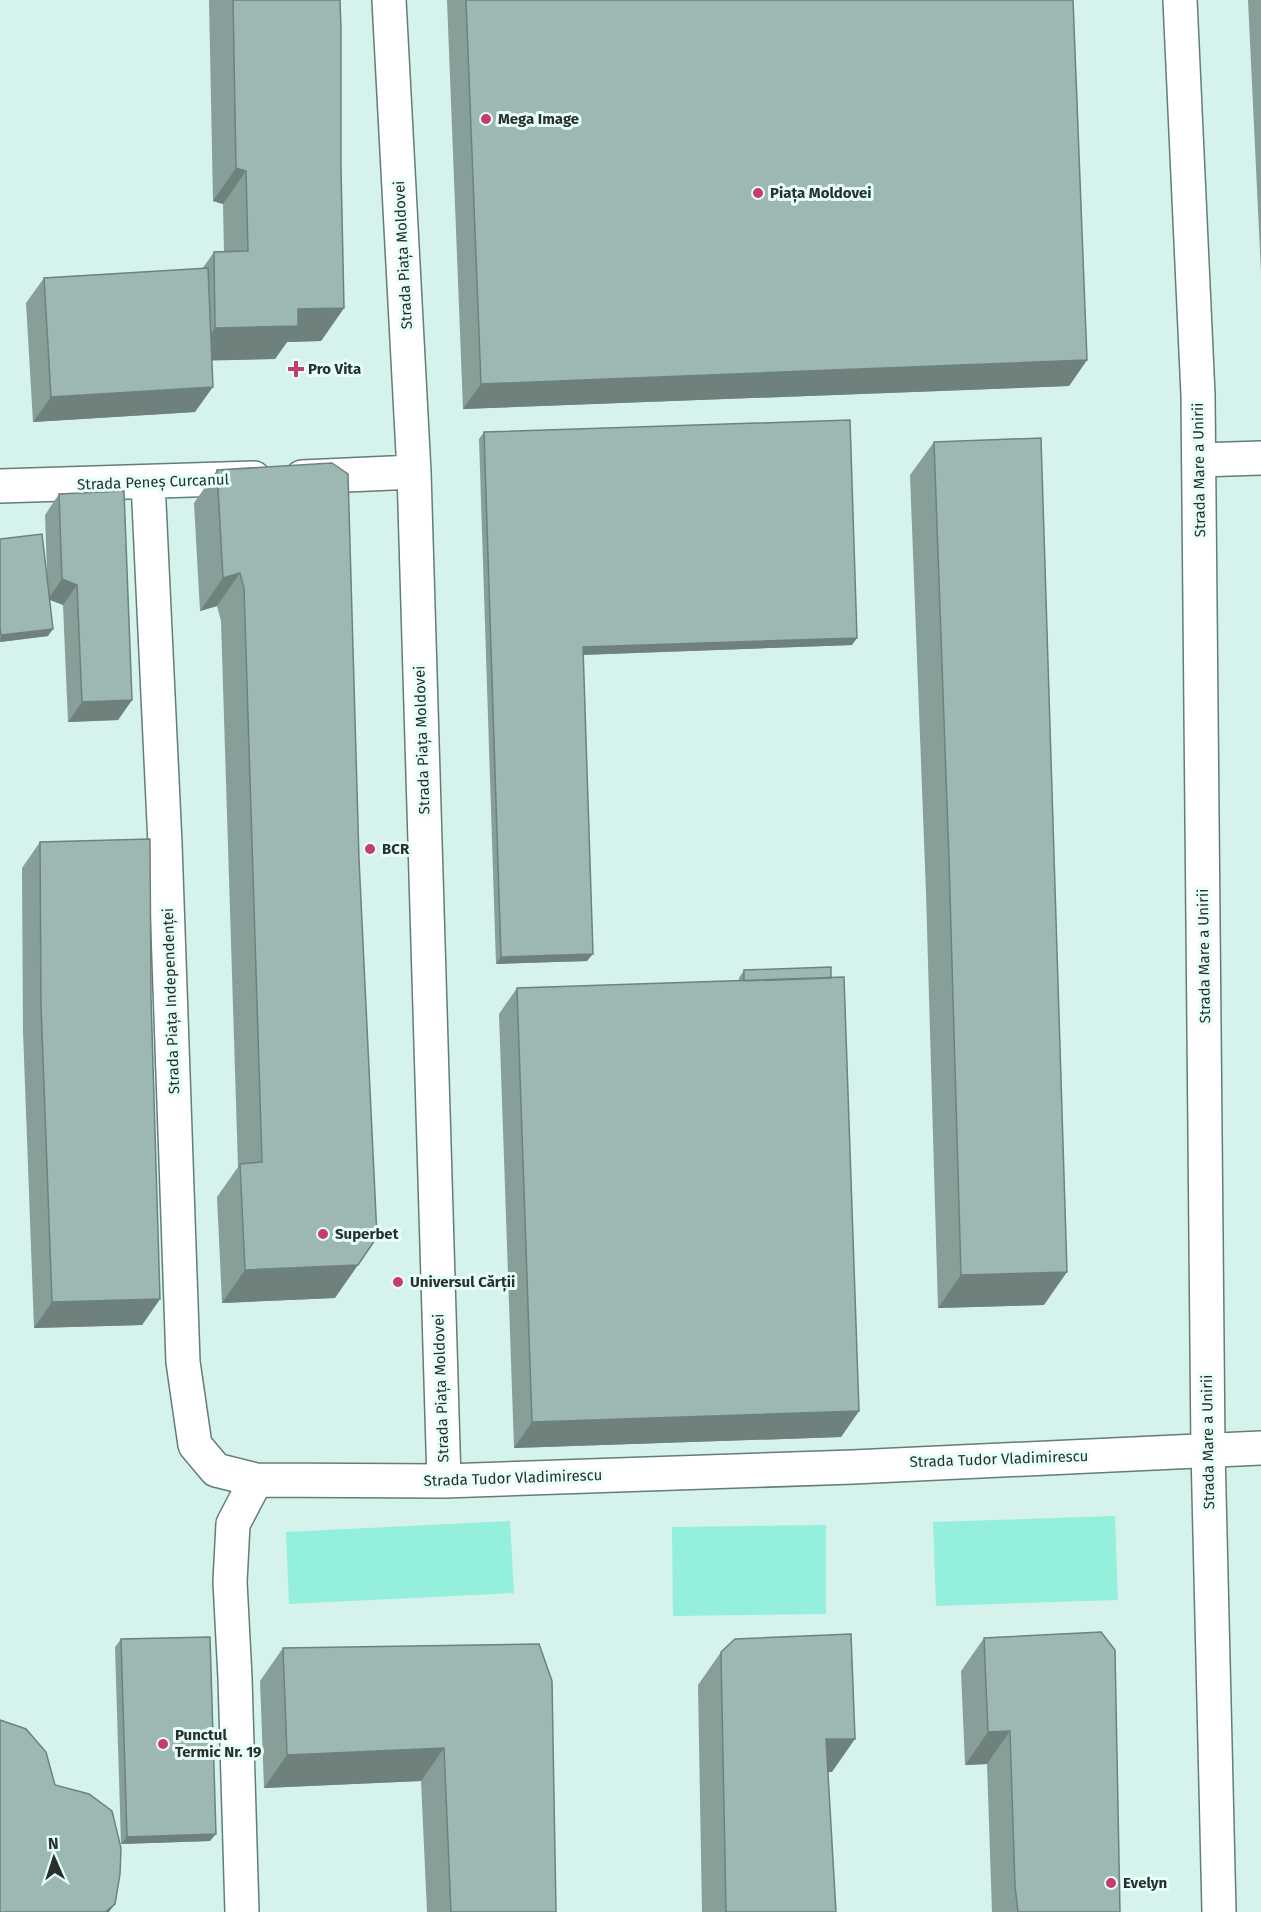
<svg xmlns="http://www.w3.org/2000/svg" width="1261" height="1912" viewBox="0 0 1261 1912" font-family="'Fira Sans',sans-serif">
<rect width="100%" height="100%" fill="#d6f2ec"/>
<path fill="#95efdd" d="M 1115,1516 L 1118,1600 L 936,1606 L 933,1522 Z
M 510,1521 L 514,1593 L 289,1604 L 286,1532 Z
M 826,1525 L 826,1614 L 673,1616 L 672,1527 Z"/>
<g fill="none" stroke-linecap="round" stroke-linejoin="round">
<g stroke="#637d78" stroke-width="36">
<path id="minor" d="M 389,0 L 414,472 L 444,1481
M 1199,460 L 1261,458
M 302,477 L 414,472
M 148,482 L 165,844 L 183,1362 L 195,1445 L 216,1470 L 256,1480 L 444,1481 L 853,1467 L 1261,1448
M 0,486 L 254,478
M 242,1912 L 235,1678 L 230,1582 L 233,1524 L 256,1480"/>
</g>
<g stroke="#637d78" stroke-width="36">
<path id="major" d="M 1180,0 L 1198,395 L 1208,1450 L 1219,1912"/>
</g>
<use href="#minor" stroke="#fff" stroke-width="33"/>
<use href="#major" stroke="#fff" stroke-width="33"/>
</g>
<path fill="#879e99" d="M 209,0 L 340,0 L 341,168 L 344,308 L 321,341 L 287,342 L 275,359 L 212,360 L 195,412 L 33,422 L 26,303 L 44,278 L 202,269 L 214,252 L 224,252 L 223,204 L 213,201 Z
M 447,0 L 1073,0 L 1087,360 L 1069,386 L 463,409 Z
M 1248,0 L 1261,0 L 1261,273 Z
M 484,432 L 852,645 L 583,655 L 587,961 L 496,964 L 479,439 Z
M 934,442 L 1044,1305 L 938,1308 L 926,893 L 910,475 Z
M 217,470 L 359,859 L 335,1298 L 222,1303 L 217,1197 L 238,1167 L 221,621 L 217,606 L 200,611 L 194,503 Z
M 59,494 L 132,700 L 118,720 L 68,722 L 63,605 L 50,600 L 48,636 L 0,642 L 0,539 L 47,573 L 45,515 Z
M 40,842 L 151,998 L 160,1299 L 142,1325 L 34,1328 L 23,1031 L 22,868 Z
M 744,970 L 859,1411 L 841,1437 L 514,1448 L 499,1014 L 517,988 L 739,981 L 739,978 Z
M 984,1638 L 1119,1881 L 1120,1912 L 992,1912 L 987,1764 L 965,1765 L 961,1671 Z
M 121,1639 L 210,1841 L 121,1844 L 115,1647 Z
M 539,1644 L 556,1912 L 427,1912 L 421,1781 L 264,1788 L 260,1681 L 283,1648 Z
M 721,1652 L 832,1772 L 828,1772 L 836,1912 L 702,1912 L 698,1685 Z"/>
<path fill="#6e817d" d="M 236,168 L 246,171 L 223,204 L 213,201 Z
M 344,308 L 321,341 L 287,342 L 275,359 L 192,361 L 215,328 L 298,309 Z
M 1087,360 L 1069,386 L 463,409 L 481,384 Z
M 213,387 L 195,412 L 33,422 L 51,397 Z
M 240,573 L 217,606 L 200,611 L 223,578 Z
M 62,579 L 77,585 L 63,605 L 48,599 Z
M 53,629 L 48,636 L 0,642 L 1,635 Z
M 857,638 L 852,645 L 577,655 L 583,647 Z
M 132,700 L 118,720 L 68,722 L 82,702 Z
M 593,954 L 587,961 L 496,964 L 501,957 Z
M 358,1265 L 335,1298 L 222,1303 L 245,1270 Z
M 1067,1272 L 1044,1305 L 938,1308 L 961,1275 Z
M 160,1299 L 142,1325 L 34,1328 L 52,1302 Z
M 859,1411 L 841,1437 L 514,1448 L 532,1422 Z
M 1010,1731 L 987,1764 L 965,1765 L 988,1732 Z
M 826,1739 L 855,1739 L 832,1772 L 803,1772 Z
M 444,1748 L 421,1781 L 264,1788 L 287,1755 Z
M 216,1834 L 210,1841 L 121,1844 L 127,1837 Z
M 115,1904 L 109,1912 L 105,1912 Z"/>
<path fill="#9db8b2" stroke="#6e817d" stroke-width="1.5" d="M 233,0 L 340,0 L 341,29 L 341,168 L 344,308 L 298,309 L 298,326 L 215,328 L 214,252 L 248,251 L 246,171 L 236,168 Z
M 466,0 L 1073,0 L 1087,360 L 481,384 Z
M 208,268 L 213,387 L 51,397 L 44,278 Z
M 850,420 L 857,638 L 583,647 L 593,954 L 501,957 L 484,432 Z
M 1041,438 L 1067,1272 L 961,1275 L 949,860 L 934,442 Z
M 332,463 L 348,474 L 359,859 L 377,1237 L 358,1265 L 245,1270 L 240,1164 L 262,1162 L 244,588 L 240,573 L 223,578 L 217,470 Z
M 124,491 L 132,700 L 82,702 L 77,585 L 62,579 L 59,494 Z
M 42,534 L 53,629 L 1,635 L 0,627 L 0,539 Z
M 150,839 L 151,998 L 160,1299 L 52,1302 L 41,1005 L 40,842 Z
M 831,967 L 831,978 L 744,981 L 744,970 Z
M 844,977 L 859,1411 L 532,1422 L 517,988 Z
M 1101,1632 L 1115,1650 L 1120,1912 L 1018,1912 L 1015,1886 L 1010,1731 L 988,1732 L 984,1638 Z
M 851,1634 L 855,1739 L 826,1739 L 836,1912 L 726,1912 L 721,1652 L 735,1639 Z
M 210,1637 L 216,1834 L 127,1837 L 121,1639 Z
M 539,1644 L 552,1681 L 556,1912 L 451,1912 L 444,1748 L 287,1755 L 283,1648 Z
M 0,1720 L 26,1729 L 46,1752 L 55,1785 L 89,1794 L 112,1811 L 121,1848 L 120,1874 L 115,1904 L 105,1912 L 0,1912 Z"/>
<g fill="#c63b72" stroke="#e7fef9" stroke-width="2">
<circle cx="486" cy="119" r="6"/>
<circle cx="758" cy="193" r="6"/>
<path d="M293 360h6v6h6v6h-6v6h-6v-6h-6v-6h6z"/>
<circle cx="370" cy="849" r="6"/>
<circle cx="323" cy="1234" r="6"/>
<circle cx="398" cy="1282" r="6"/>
<circle cx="163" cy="1744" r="6"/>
<circle cx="1111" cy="1883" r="6"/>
</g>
<g text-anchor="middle" stroke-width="6" stroke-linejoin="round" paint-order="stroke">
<g font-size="15" font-weight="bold" fill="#26312e" stroke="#e7fef9" text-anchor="start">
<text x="498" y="124">Mega Image</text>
<text x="770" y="198">Piața Moldovei</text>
<text x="308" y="374">Pro Vita</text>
<text x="382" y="854">BCR</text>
<text x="335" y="1239">Superbet</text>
<text x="410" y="1287">Universul Cărții</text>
<text x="175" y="1740">Punctul<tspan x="175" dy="17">Termic Nr. 19</tspan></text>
<text x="1123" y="1888">Evelyn</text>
</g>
<g font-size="15" fill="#26312e" stroke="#e7fef9">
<text transform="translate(403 255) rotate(-93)" y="5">Strada Piața Moldovei</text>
<text transform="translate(1199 470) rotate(-91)" y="5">Strada Mare a Unirii</text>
<text transform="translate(153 482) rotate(-2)" y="5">Strada Peneș Curcanul</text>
<text transform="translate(422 740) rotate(-92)" y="5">Strada Piața Moldovei</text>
<text transform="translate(1204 956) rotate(-91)" y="5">Strada Mare a Unirii</text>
<text transform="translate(171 1001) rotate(-92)" y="5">Strada Piața Independenței</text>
<text transform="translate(441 1388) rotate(-92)" y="5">Strada Piața Moldovei</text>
<text transform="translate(1208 1442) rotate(-91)" y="5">Strada Mare a Unirii</text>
<text transform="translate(999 1459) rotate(-2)" y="5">Strada Tudor Vladimirescu</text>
<text transform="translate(513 1478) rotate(-2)" y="5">Strada Tudor Vladimirescu</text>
</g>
</g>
<g transform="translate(54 1858) rotate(357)" stroke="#e7fef9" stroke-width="4.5" paint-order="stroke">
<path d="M0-4.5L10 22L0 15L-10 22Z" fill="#26312e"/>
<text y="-9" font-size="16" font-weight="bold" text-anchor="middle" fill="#26312e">N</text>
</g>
</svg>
